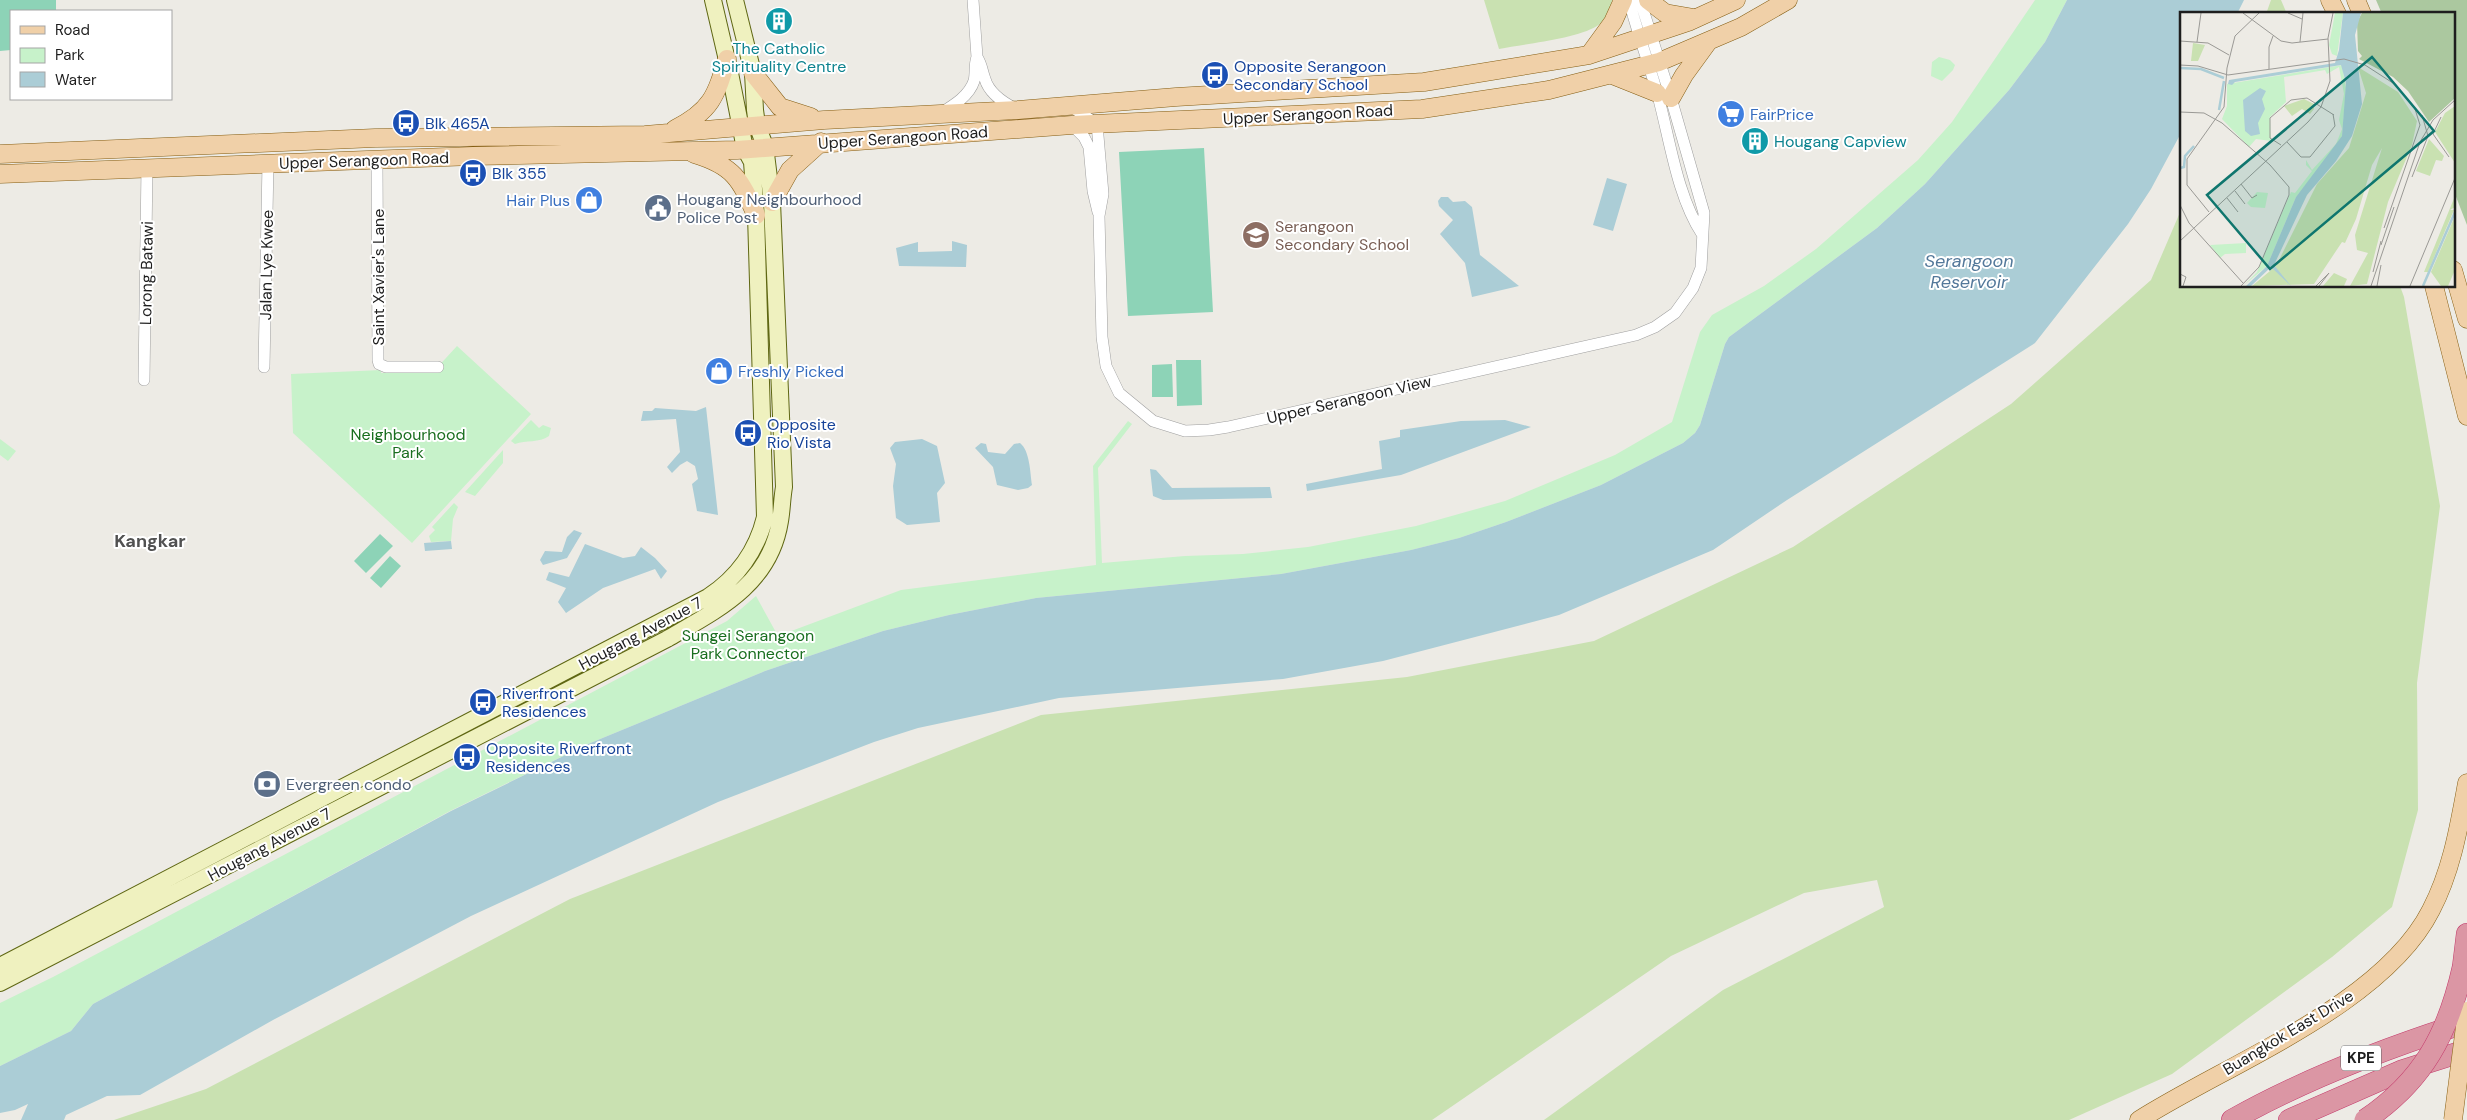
<svg xmlns="http://www.w3.org/2000/svg" width="2467" height="1120" viewBox="0 0 2467 1120" font-family="'DM Sans',sans-serif">
<rect width="100%" height="100%" fill="#edebe5"/>
<path fill="#c9e1b1" d="M 1484,0 L 1612,0 C 1611,10 1606,20 1597,26 C 1576,39 1524,44 1499,49 Z
M 2271,0 L 2281,0 L 2287,14 L 2266,14 Z
M 2181,210 L 2181,286 L 2400,286 L 2404,297 L 2440,506 L 2417,683 L 2418,810 L 2392,907 L 2332,957 L 2172,1074 L 2069,1120 L 1544,1120 L 1723,990 L 1884,907 L 1877,880 L 1804,893 L 1671,956 L 1432,1120 L 114,1120 L 206,1089 L 570,899 L 1041,715 L 1407,677 L 1594,641 L 1793,547 L 2011,404 L 2151,280 Z"/>
<path fill="#abc89f" d="M 2376,0 L 2467,0 L 2467,225 L 2453,189 L 2453,14 L 2382,14 Z"/>
<path fill="#c7f2ca" d="M 2035,0 L 2067,0 L 2045,42 L 2009,90 L 1925,184 L 1877,228 L 1729,337 L 1725,344 L 1700,425 L 1695,433 L 1683,443 L 1601,485 L 1506,522 L 1459,538 L 1411,550 L 1281,574 L 1036,598 L 949,615 L 883,631 L 765,671 L 588,744 L 450,811 L 93,1004 L 71,1031 L 0,1066 L 0,1003 L 53,977 L 727,621 L 756,596 L 778,636 L 901,590 L 1096,565 L 1093,466 L 1128,421 L 1132,424 L 1098,468 L 1102,563 L 1185,556 L 1243,554 L 1308,547 L 1416,526 L 1505,501 L 1615,455 L 1672,422 L 1700,332 L 1712,315 L 1764,286 L 1816,249 L 1918,160 L 1952,122 Z
M 1939,57 L 1950,60 L 1955,65 L 1953,70 L 1942,81 L 1931,76 L 1932,62 Z
M 457,346 L 531,414 L 412,543 L 293,433 L 291,374 L 381,370 L 381,373 L 434,371 Z
M 531,420 L 539,428 L 543,425 L 551,428 L 549,436 C 539,443 526,440 515,444 L 511,441 Z
M 0,439 L 16,451 L 8,461 L 0,455 Z
M 503,450 L 503,463 L 475,496 L 465,492 Z
M 454,503 L 458,507 L 453,519 L 451,541 L 431,542 L 429,536 L 435,530 L 432,527 Z"/>
<path fill="#8dd3b7" d="M 0,0 L 56,0 L 56,11 L 11,11 L 11,50 L 0,51 Z
M 1204,148 L 1213,312 L 1128,316 L 1119,152 Z
M 1176,360 L 1201,360 L 1202,405 L 1177,406 Z
M 1172,364 L 1173,397 L 1152,397 L 1152,365 Z
M 380,534 L 393,546 L 366,573 L 354,561 Z
M 390,556 L 401,566 L 381,588 L 370,578 Z"/>
<path fill="#abcdd6" d="M 2067,0 L 2244,0 L 2237,14 L 2181,14 L 2181,133 L 2151,189 L 2128,224 L 2035,343 L 1787,500 L 1713,550 L 1559,615 L 1383,661 L 1283,679 L 1059,698 L 918,728 L 874,742 L 718,802 L 471,916 L 273,1020 L 140,1095 L 107,1096 L 66,1115 L 64,1120 L 21,1120 L 28,1104 L 15,1110 L 0,1113 L 0,1066 L 71,1031 L 93,1004 L 451,811 L 588,744 L 765,671 L 883,631 L 949,615 L 1036,598 L 1281,574 L 1411,550 L 1459,538 L 1506,522 L 1601,485 L 1683,443 L 1695,433 L 1700,425 L 1725,344 L 1729,337 L 1877,228 L 1925,184 L 2009,90 L 2045,42 Z
M 1607,178 L 1627,184 L 1613,231 L 1593,225 Z
M 1441,197 L 1448,197 L 1453,202 L 1465,201 L 1472,207 L 1480,255 L 1519,286 L 1472,297 L 1465,263 L 1440,234 L 1453,220 L 1439,206 L 1438,201 Z
M 952,241 L 967,245 L 966,267 L 899,266 L 896,248 L 918,242 L 918,252 L 952,251 Z
M 706,407 L 718,515 L 697,511 L 692,484 L 698,479 L 695,466 L 687,461 L 680,465 L 672,473 L 667,467 L 680,452 L 676,419 L 641,421 L 643,411 L 652,411 L 655,408 L 696,411 Z
M 1505,420 L 1531,427 L 1401,475 L 1307,491 L 1306,484 L 1382,469 L 1379,441 L 1400,437 L 1400,430 L 1461,421 Z
M 922,439 L 937,446 L 945,483 L 937,493 L 940,522 L 907,525 L 896,518 L 893,486 L 896,464 L 890,448 L 895,442 Z
M 981,443 L 986,444 L 988,452 L 1005,454 L 1014,444 L 1020,443 C 1030,451 1030,472 1032,485 L 1028,488 L 1018,490 L 997,485 L 993,467 L 975,448 Z
M 1150,469 L 1156,470 L 1172,488 L 1270,487 L 1272,498 L 1163,500 L 1153,496 Z
M 574,530 L 582,533 L 567,558 L 543,565 L 540,560 L 545,551 L 562,552 L 567,537 Z
M 451,541 L 452,549 L 425,551 L 424,543 Z
M 585,544 L 623,558 L 635,556 L 641,547 L 655,558 L 667,571 L 661,579 L 655,569 L 603,588 L 566,613 L 558,602 L 566,588 L 546,580 L 549,572 L 569,577 Z"/>
<g fill="none" stroke-linecap="round" stroke-linejoin="round">
<g stroke="#9f9f9f" stroke-width="12">
<path id="minor" d="M 1629,0 C 1637,32 1649,63 1658,96 C 1670,140 1677,196 1702,234
M 977,57 C 982,65 982,71 985,79 C 989,93 1004,103 1016,109
M 1070,106 L 1097,124 L 1103,194 L 1099,216 L 1102,337 L 1106,366 L 1119,393 L 1153,421 L 1185,431 L 1209,430 L 1228,427 L 1636,335 L 1655,327 L 1675,313 L 1693,288 L 1701,268 L 1704,213 L 1671,98 L 1640,0
M 941,113 C 954,105 969,96 974,81 C 976,74 974,65 977,57 L 973,0
M 1072,125 L 1084,137 L 1089,147 L 1093,191 L 1098,212
M 377,160 L 378,360 L 379,364 L 386,367 L 438,367
M 264,367 L 268,163
M 144,380 L 147,167"/>
</g>
<g stroke="#5f6713" stroke-width="18">
<path id="secondary" d="M 0,966 L 708,597 C 737,578 757,550 765,517 L 756,215 L 752,162 L 745,149 L 730,73 L 713,0
M 0,983 L 667,639 C 717,610 770,585 780,521 C 782,510 782,498 784,487 L 772,202 L 765,146 L 757,125 L 755,110 L 753,73 L 735,0"/>
</g>
<g stroke="#855e13" stroke-width="19">
<path id="primary" d="M 1648,0 L 1665,13 L 1694,18
M 2330,0 L 2337,14
M 2356,0 L 2362,14
M 1589,55 L 1613,22 L 1623,0
M 753,73 L 780,107 L 811,117
M 1612,75 L 1657,93
M 1671,98 L 1684,75 L 1708,42
M 675,129 C 711,111 716,96 727,59
M 0,154 L 375,138 L 645,135 L 824,120 L 1018,110 L 1176,97 L 1424,82 L 1589,55 L 1688,22 L 1736,0
M 694,154 C 734,166 740,179 756,215
M 0,174 L 473,156 L 737,150 L 1072,125 L 1422,109 L 1549,90 L 1659,62 L 1741,27 L 1788,0
M 772,202 L 790,170 L 821,142
M 2453,270 L 2467,319
M 2434,286 L 2467,416
M 2139,1120 C 2227,1064 2383,1005 2431,910 C 2452,870 2459,826 2467,783"/>
</g>
<g stroke="#c33a6b" stroke-width="22">
<path id="motorway" d="M 2463,967 L 2467,934
M 2232,1120 C 2303,1080 2378,1051 2455,1026
M 2289,1120 L 2401,1071 L 2467,1050"/>
</g>
<use href="#minor" stroke="#fff" stroke-width="11"/>
<use href="#secondary" stroke="#eff1bf" stroke-width="16"/>
<use href="#primary" stroke="#f0d0a8" stroke-width="18"/>
<use href="#motorway" stroke="#db96a4" stroke-width="21"/>
<g stroke="#855e13" stroke-width="19" stroke-linecap="butt">
<path id="primary-bridge" d="M 2453,1120 L 2467,1011"/>
</g>
<g stroke="#c33a6b" stroke-width="22" stroke-linecap="butt">
<path id="motorway-bridge" d="M 2365,1120 C 2423,1081 2448,1034 2463,967"/>
</g>
<use href="#primary-bridge" stroke="#f0d0a8" stroke-width="18"/>
<use href="#motorway-bridge" stroke="#db96a4" stroke-width="21"/>
</g>
<defs>
<g id="building-disc" transform="scale(1.4375)"><circle r="9.5" fill="#0f9aa8" stroke="#fff"/><path d="M-4-6H4V6H1V3H-1V6H-4ZM-2.5-4.3h1.7v1.8h-1.7ZM.8-4.3h1.7v1.8H.8ZM-2.5-1h1.7V.8h-1.7ZM.8-1h1.7V.8H.8Z" fill="#fff"/></g>
<g id="bus-disc" transform="scale(1.4375)"><circle r="9.5" fill="#1a4fb4" stroke="#fff"/><path d="M-5-6H5V4H4V6H2V4H-2V6H-4V4H-5ZM-3.5-4V0h7V-4ZM-3.5 1.2v1.5H-2V1.2ZM2 1.2v1.5H3.5V1.2Z" fill="#fff"/></g>
<g id="supermarket-disc" transform="scale(1.4375)"><circle r="9.5" fill="#3f7fe0" stroke="#fff"/><path d="M-6-5.5h2.5l.6 2H6L4.5 2H-2.5L-4.4-4H-6ZM-1.5 3.2a1.3 1.3 0 1 0 .1 0ZM3 3.2a1.3 1.3 0 1 0 .1 0Z" fill="#fff"/></g>
<g id="shop-disc" transform="scale(1.4375)"><circle r="9.5" fill="#3f7fe0" stroke="#fff"/><path d="M-5-2.5h2.3a2.7 3.5 0 0 1 5.4 0H5L5.5 6h-11ZM-1.5-2.5h3a1.5 2.3 0 0 0-3 0Z" fill="#fff"/></g>
<g id="civic-disc" transform="scale(1.4375)"><circle r="9.5" fill="#5c6f8a" stroke="#fff"/><path d="M-.6-6.5H3V-4.5H.6V-3L4-1V1h2V6H-6V1h2V-1L-.6-3ZM-1.2 2.5V6h2.4V2.5Z" fill="#fff"/></g>
<g id="school-disc" transform="scale(1.4375)"><circle r="9.5" fill="#8d6e63" stroke="#fff"/><path d="M0-5L7-2L0 1L-7-2ZM-4 1L0 2.5L4 1V4Q0 6-4 4Z" fill="#fff"/></g>
<g id="bank-disc" transform="scale(1.4375)"><circle r="9.5" fill="#5c6f8a" stroke="#fff"/><path d="M-6-4H6V4H-6ZM0-2.3a2.3 2.3 0 1 0 0 4.6a2.3 2.3 0 1 0 0-4.6Z" fill="#fff"/></g>
</defs>
<g fill-rule="evenodd">
<use href="#building-disc" x="779" y="21"/>
<use href="#bus-disc" x="1215" y="75"/>
<use href="#supermarket-disc" x="1731" y="114"/>
<use href="#bus-disc" x="406" y="123"/>
<use href="#building-disc" x="1755" y="141"/>
<use href="#bus-disc" x="473" y="173"/>
<use href="#shop-disc" x="589" y="200"/>
<use href="#civic-disc" x="658" y="208"/>
<use href="#school-disc" x="1256" y="235"/>
<use href="#shop-disc" x="719" y="371"/>
<use href="#bus-disc" x="748" y="433"/>
<use href="#bus-disc" x="483" y="702"/>
<use href="#bus-disc" x="467" y="757"/>
<use href="#bank-disc" x="267" y="784"/>
</g>
<g text-anchor="middle" stroke-width="4" stroke-linejoin="round" paint-order="stroke">
<rect fill="#fff" stroke="#626262" stroke-width="1" x="2341" y="1045.5" width="40" height="25" rx="4"/>
<g font-size="15" font-weight="bold" fill="#1e1e1e">
<text x="2361" y="1063">KPE</text>
</g>
<g font-size="16" fill="#0d838f" stroke="#fff">
<text x="779" y="54">The Catholic<tspan x="779" dy="18">Spirituality Centre</tspan></text>
<text x="1774" y="147" text-anchor="start">Hougang Capview</text>
</g>
<g font-size="16" fill="#164399" stroke="#fff" text-anchor="start">
<text x="1234" y="72">Opposite Serangoon<tspan x="1234" dy="18">Secondary School</tspan></text>
<text x="425" y="129">Blk 465A</text>
<text x="492" y="179">Blk 355</text>
<text x="767" y="430">Opposite<tspan x="767" dy="18">Rio Vista</tspan></text>
<text x="502" y="699">Riverfront<tspan x="502" dy="18">Residences</tspan></text>
<text x="486" y="754">Opposite Riverfront<tspan x="486" dy="18">Residences</tspan></text>
</g>
<g font-size="16" fill="#1e1e1e" stroke="#fff">
<text transform="translate(1308 114) rotate(-3)" y="6">Upper Serangoon Road</text>
<text transform="translate(903 137) rotate(-4)" y="6">Upper Serangoon Road</text>
<text transform="translate(364 160) rotate(-2)" y="6">Upper Serangoon Road</text>
<text transform="translate(266 265) rotate(-89)" y="6">Jalan Lye Kwee</text>
<text transform="translate(146 273) rotate(-89)" y="6">Lorong Batawi</text>
<text transform="translate(378 277) rotate(-90)" y="6">Saint Xavier's Lane</text>
<text transform="translate(1349 399) rotate(-13)" y="6">Upper Serangoon View</text>
<text transform="translate(640 633) rotate(-28)" y="6">Hougang Avenue 7</text>
<text transform="translate(269 844) rotate(-28)" y="6">Hougang Avenue 7</text>
<text transform="translate(2288 1032) rotate(-31)" y="6">Buangkok East Drive</text>
</g>
<g font-size="16" fill="#366cbe" stroke="#fff" text-anchor="start">
<text x="1750" y="120">FairPrice</text>
<text x="570" y="206" text-anchor="end">Hair Plus</text>
<text x="738" y="377">Freshly Picked</text>
</g>
<g font-size="16" fill="#4e5e75" stroke="#fff" text-anchor="start">
<text x="677" y="205">Hougang Neighbourhood<tspan x="677" dy="18">Police Post</tspan></text>
<text x="286" y="790">Evergreen condo</text>
</g>
<g font-size="16" fill="#785e54" stroke="#fff" text-anchor="start">
<text x="1275" y="232">Serangoon<tspan x="1275" dy="18">Secondary School</tspan></text>
</g>
<g font-size="16" fill="#196e1f" stroke="#fff">
<text x="408" y="440">Neighbourhood<tspan x="408" dy="18">Park</tspan></text>
<text x="748" y="641">Sungei Serangoon<tspan x="748" dy="18">Park Connector</tspan></text>
</g>
<g font-size="18" font-style="italic" fill="#53789a" stroke="#fff">
<text x="1969" y="267">Serangoon<tspan x="1969" dy="21">Reservoir</tspan></text>
</g>
<g font-size="18" font-weight="bold" fill="#515151" stroke="#fff">
<text x="150" y="547">Kangkar</text>
</g>
</g>
<g transform="translate(2180 12)">
<rect width="275" height="275" fill="#edebe5"/>
<path d="M 13,31 L 25,33 L 18,49 L 11,49 ZM 178,55 L 218,80 L 237,109 L 232,133 L 208,190 L 187,272 L 170,274 L 188,241 L 177,238 L 175,223 L 202,136 L 192,153 L 176,207 L 165,231 L 162,230 L 134,272 L 72,274 L 96,254 L 137,172 L 169,136 L 186,81 ZM 124,87 L 134,92 L 134,97 L 130,102 L 122,97 L 112,104 L 104,94 ZM 275,94 L 275,151 L 255,120 L 265,101 ZM 249,127 L 264,144 L 262,149 L 256,148 L 250,164 L 236,159 ZM 275,184 L 275,195 L 270,198 L 274,198 L 265,219 L 248,260 L 244,260 ZM 275,204 L 275,258 L 268,274 L 261,274 L 251,260 ZM 154,261 L 167,267 L 164,274 L 143,274 Z" fill="#c9e1b1"/>
<path d="M 182,1 L 275,1 L 275,86 L 249,110 L 228,79 L 213,65 L 179,47 L 182,44 L 178,39 L 177,10 Z" fill="#abc89f"/>
<path d="M 155,1 L 163,1 L 157,44 L 152,42 L 149,33 ZM 162,53 L 166,76 L 162,124 L 152,140 L 116,185 L 87,254 L 63,274 L 77,260 L 111,180 L 115,181 L 132,159 L 126,153 L 126,148 L 132,158 L 156,132 L 162,117 L 159,108 L 164,82 L 159,55 L 147,62 L 145,58 L 104,65 L 106,90 L 90,105 L 91,129 L 76,127 L 69,135 L 42,107 L 47,94 L 47,72 ZM 77,180 L 88,181 L 85,196 L 71,195 L 67,191 ZM 66,231 L 66,241 L 45,242 L 40,246 L 30,233 Z" fill="#c7f2ca"/>
<path d="M 163,1 L 181,1 L 175,23 L 182,92 L 172,124 L 156,149 L 127,183 L 94,253 L 111,274 L 91,255 L 71,274 L 66,274 L 87,254 L 116,185 L 162,124 L 166,71 L 161,53 L 55,70 L 52,73 L 48,72 L 49,68 L 155,51 L 159,38 ZM 80,76 L 86,79 L 82,87 L 85,97 L 78,111 L 80,122 L 71,124 L 65,119 L 63,88 Z" fill="#abcdd6"/>
<path fill="none" stroke="#abcdd6" stroke-width="2.5" d="M 0,56 L 21,57 L 44,66M 39,98 L 44,69M 0,156 L 4,155 L 5,144 L 14,134M 243,274 L 275,200"/>
<path fill="none" stroke="#9a9995" stroke-width="1" d="M 63,1 L 101,29 L 112,31 L 148,27M 108,1 L 122,7M 0,29 L 28,31 L 49,43M 17,30 L 21,1M 120,30 L 123,1M 0,53 L 18,54 L 48,63 L 164,47 L 185,53 L 216,73 L 235,97 L 240,113 L 204,216M 89,57 L 89,35 L 93,24M 0,100 L 24,101 L 42,111 L 90,153 L 109,175 L 109,183 L 79,255 L 61,274M 261,105 L 253,122 L 269,145M 107,130 L 121,145 L 130,145 L 155,114 L 153,102M 101,133 L 90,126 L 90,106 L 111,88 L 127,86 L 154,103M 232,165 L 248,124 L 242,103M 61,172 L 72,186 L 77,183M 55,179 L 65,192M 47,186 L 58,200M 0,193 L 9,211 L 63,271M 29,200 L 7,173 L 7,147 L 44,95 L 47,56 L 55,24 L 79,1M 0,229 L 128,110 L 141,95 L 150,69 L 148,26 L 153,1M 201,233 L 214,195M 193,260 L 201,229M 0,262 L 6,265 L 3,274M 136,274 L 149,261 L 139,274M 191,274 L 240,130 L 253,108 L 275,88M 197,274 L 201,253M 230,274 L 275,166"/>
<path fill="#0f766e" fill-opacity="0.15" stroke="#0f766e" stroke-width="2.5" d="M 192,45 L 254,119 L 90,257 L 27,183 Z"/>
<rect width="275" height="275" fill="none" stroke="#1e1e1e" stroke-width="2.5"/>
</g>
<rect x="10" y="10" width="162" height="90" fill="#ffffff" stroke="#a5a5a5"/>
<rect x="20" y="26" width="25" height="8" fill="#f0d0a8" stroke="#a5a5a5"/>
<text x="55" y="35" font-size="15" fill="#1e1e1e">Road</text>
<rect x="20" y="48" width="25" height="15" fill="#c7f2ca" stroke="#a5a5a5"/>
<text x="55" y="60" font-size="15" fill="#1e1e1e">Park</text>
<rect x="20" y="72" width="25" height="15" fill="#abcdd6" stroke="#a5a5a5"/>
<text x="55" y="85" font-size="15" fill="#1e1e1e">Water</text>
</svg>
